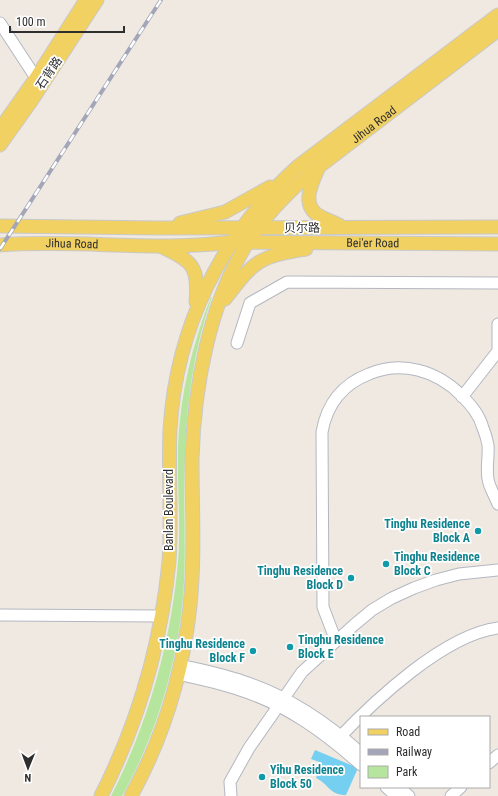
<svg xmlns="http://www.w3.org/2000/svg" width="498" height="796" viewBox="0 0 498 796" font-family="'Roboto Condensed','Noto Sans SC',sans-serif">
<rect width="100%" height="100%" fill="#efe9e1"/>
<path fill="#b6e59e" d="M 211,297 L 212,297 C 194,348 186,404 185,458 C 183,499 186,541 184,582 C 180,657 158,731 122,796 L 111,796 C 148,724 171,642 178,562 C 181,523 177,485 178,447 C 180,395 192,345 211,297 Z"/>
<path fill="#75cff0" d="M 315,750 L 358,768 L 346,795 C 329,795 329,784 316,778 L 322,763 L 311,759 Z"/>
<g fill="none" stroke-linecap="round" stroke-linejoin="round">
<g stroke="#b4b7c1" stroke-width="13">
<path id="minor" d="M 0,23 L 36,78
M 237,343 L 250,303 L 287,282 L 498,283
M 462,397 L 498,351 L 498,324
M 0,615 L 161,616
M 336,641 L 323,607 L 322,432 C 327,404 343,384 369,374 C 402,360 437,371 461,395 C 471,405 479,414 483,428 C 485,433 487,439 488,445 C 489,456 486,468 488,479 C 489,487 495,496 498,504
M 180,665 C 201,670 222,674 242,681 C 287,695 326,722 361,753
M 178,674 C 199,679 220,683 240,690 C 287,705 325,733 361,765
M 337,740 C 374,701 444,635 498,628
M 489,763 L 498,755
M 386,787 L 396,796
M 399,787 L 409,796
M 231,796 L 230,782 L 249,748 L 302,672 L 354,625 L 372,610 L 392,598 L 414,588 L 436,580 L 459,574 L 498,570
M 451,796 L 461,787"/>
</g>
<g stroke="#c9c9c9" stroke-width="15">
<g id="major">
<path d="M 0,129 L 36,78 L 86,0"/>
<path d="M 0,145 L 32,100 L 97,0"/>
<path d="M 318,169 C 311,185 300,206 321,217 C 327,220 333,222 339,225"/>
<path d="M 180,223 L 225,212 L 270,187"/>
<path d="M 0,226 L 159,228 L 498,227"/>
<path id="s1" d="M 0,245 C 77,239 155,252 232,242 L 498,244"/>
<path d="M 162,247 C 193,261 199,267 196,302"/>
<path d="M 225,299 C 254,261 259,256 306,249"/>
<path d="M 101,796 C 138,723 161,644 169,562 C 172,518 168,474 170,430 C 176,327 221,236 297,167 L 498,15"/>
<path id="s2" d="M 131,796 C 163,738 183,672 190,606 C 195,557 192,508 192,459 C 194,388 209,303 248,242 C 264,217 285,195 308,175 L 498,30"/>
</g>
</g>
<use href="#minor" stroke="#fff" stroke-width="11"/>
<use href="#major" stroke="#f2d163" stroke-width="13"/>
<g stroke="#a3a6b8" stroke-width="4">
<path id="rail" d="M 0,249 L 161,0"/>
</g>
<use href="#rail" stroke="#fff" stroke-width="2.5" stroke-dasharray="8" stroke-linecap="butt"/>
</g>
<g fill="#0f9aa8" stroke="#fff" stroke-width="1.5">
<circle cx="478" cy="531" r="4"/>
<circle cx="386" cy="564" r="4"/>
<circle cx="351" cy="578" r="4"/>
<circle cx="290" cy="647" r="4"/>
<circle cx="253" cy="651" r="4"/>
<circle cx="262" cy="777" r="4"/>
</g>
<g text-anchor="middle" stroke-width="3.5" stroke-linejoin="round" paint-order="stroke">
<g font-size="12" fill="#2e2e2e" stroke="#fff">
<text transform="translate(49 73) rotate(-56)" y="4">石背路</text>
<text dy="4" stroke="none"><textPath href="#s2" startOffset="747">Jihua Road</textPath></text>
<text transform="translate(302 228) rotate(-1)" y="4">贝尔路</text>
<text dy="4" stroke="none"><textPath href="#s1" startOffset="373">Bei'er Road</textPath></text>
<text dy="4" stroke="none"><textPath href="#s1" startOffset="72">Jihua Road</textPath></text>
<text transform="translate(169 510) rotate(-90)" y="4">Banlan Boulevard</text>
</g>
<g font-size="12" font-weight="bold" fill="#0d838f" stroke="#fff" text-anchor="end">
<text x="470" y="528">Tinghu Residence<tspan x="470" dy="14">Block A</tspan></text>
<text x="394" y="561" text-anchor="start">Tinghu Residence<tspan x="394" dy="14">Block C</tspan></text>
<text x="343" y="575">Tinghu Residence<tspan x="343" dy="14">Block D</tspan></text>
<text x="298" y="644" text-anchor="start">Tinghu Residence<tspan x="298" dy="14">Block E</tspan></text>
<text x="245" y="648">Tinghu Residence<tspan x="245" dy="14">Block F</tspan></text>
<text x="270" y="774" text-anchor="start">Yihu Residence<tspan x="270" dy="14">Block 50</tspan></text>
</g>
</g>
<rect x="360" y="716" width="130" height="72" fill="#ffffff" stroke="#ababab"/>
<rect x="368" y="729" width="20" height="6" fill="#f2d163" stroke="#ababab"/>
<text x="396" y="736" font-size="12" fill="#2e2e2e">Road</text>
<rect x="368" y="749" width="20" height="6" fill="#a3a6b8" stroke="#ababab"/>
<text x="396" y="756" font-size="12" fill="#2e2e2e">Railway</text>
<rect x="368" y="766" width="20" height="12" fill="#b6e59e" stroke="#ababab"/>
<text x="396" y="776" font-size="12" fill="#2e2e2e">Park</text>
<g transform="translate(28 768) rotate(181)" stroke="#ffffff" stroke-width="3" paint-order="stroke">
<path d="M0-3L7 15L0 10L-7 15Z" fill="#2e2e2e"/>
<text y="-6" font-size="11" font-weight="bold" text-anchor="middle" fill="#2e2e2e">N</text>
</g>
<path d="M10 26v6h114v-6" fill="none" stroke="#2e2e2e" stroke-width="2"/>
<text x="16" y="26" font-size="12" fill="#2e2e2e" stroke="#ffffff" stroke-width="3" paint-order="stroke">100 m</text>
</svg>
